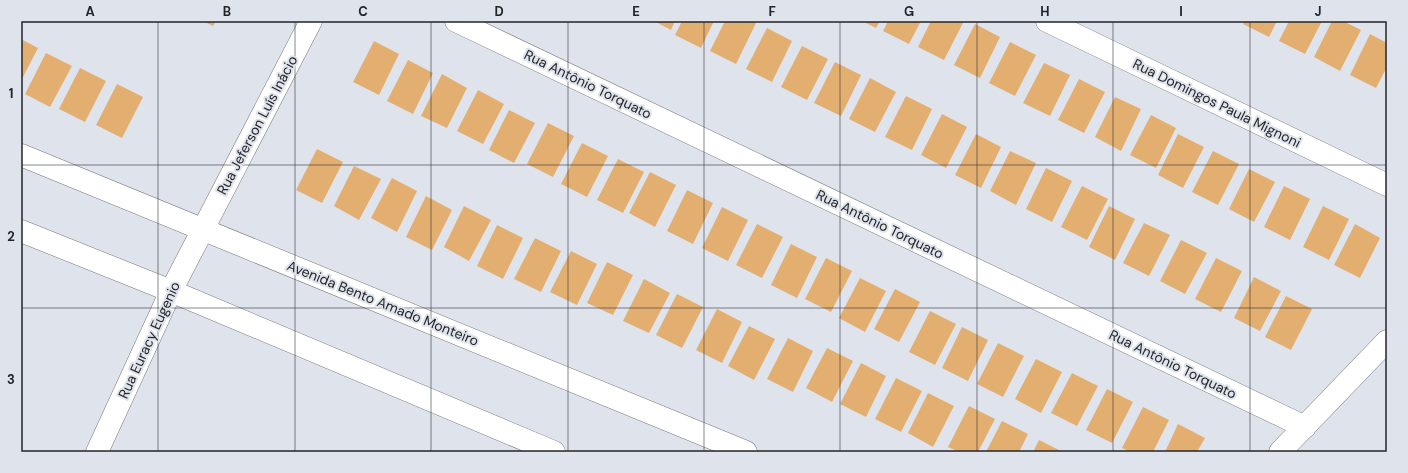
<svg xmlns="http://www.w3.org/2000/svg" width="1408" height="473" viewBox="0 0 1408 473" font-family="'DM Sans',sans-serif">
<rect width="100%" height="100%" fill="#dfe3ec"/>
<path fill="#e3af71" d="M 203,21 L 216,21 L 213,26 Z
M 654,21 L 675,21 L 671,30 Z
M 682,21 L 714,21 L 701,48 L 675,35 Z
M 725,21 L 751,21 L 756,23 L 736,64 L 710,51 Z
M 862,21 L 880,21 L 876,28 Z
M 888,21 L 921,21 L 909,44 L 883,31 Z
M 931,21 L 964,21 L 944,60 L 918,47 Z
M 1245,21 L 1277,21 L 1269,37 L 1243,24 Z
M 1289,21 L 1322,21 L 1305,54 L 1279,41 Z
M 1332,21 L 1343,21 L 1361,30 L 1340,71 L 1314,57 Z
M 975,24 L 1000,37 L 980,78 L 954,65 Z
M 767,28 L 792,41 L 772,82 L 746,69 Z
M 1370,34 L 1387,43 L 1387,67 L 1376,88 L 1350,75 Z
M 21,39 L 38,48 L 21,81 Z
M 374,41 L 399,54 L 379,95 L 353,82 Z
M 1010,42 L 1036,55 L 1015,96 L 989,83 Z
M 802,46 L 828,59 L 807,100 L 781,87 Z
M 46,53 L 72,66 L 50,107 L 25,94 Z
M 408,60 L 433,73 L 413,114 L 387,101 Z
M 835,62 L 861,75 L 841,116 L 814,103 Z
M 1044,63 L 1070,75 L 1050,116 L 1023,103 Z
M 80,68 L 106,81 L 85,122 L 59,109 Z
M 442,74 L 467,88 L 447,128 L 421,116 Z
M 870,78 L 896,92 L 875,132 L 849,119 Z
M 1079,79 L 1105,92 L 1084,133 L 1058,120 Z
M 117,84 L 143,97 L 122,138 L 96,125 Z
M 478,90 L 504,104 L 483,144 L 457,131 Z
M 906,96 L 932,109 L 912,150 L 885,137 Z
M 1115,97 L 1141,109 L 1121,151 L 1095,137 Z
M 509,110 L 535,123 L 514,163 L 489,150 Z
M 942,114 L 967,127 L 946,168 L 921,155 Z
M 1151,115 L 1176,128 L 1156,168 L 1130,155 Z
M 548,123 L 574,136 L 553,177 L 527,164 Z
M 976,134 L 1001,147 L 981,188 L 955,175 Z
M 1178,134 L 1204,147 L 1183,188 L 1158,175 Z
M 582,143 L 608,156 L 587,197 L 561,184 Z
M 317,149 L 343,162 L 322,203 L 296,190 Z
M 1010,151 L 1036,163 L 1016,205 L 990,191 Z
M 1213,151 L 1239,164 L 1218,205 L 1192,192 Z
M 618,159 L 644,172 L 623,213 L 597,200 Z
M 354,166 L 381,179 L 359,220 L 334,206 Z
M 1046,168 L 1072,181 L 1052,222 L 1026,209 Z
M 1249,169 L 1275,182 L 1254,222 L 1229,209 Z
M 650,172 L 676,185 L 655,227 L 629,213 Z
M 392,178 L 417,191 L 397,232 L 371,218 Z
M 1082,186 L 1108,199 L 1087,240 L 1061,227 Z
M 1284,186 L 1310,199 L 1290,240 L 1264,227 Z
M 687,190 L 713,203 L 693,244 L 667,231 Z
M 426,196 L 452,210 L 432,250 L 406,237 Z
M 464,206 L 491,220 L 469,261 L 444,247 Z
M 1109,206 L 1135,219 L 1115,260 L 1089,247 Z
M 1323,206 L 1349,219 L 1329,260 L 1303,247 Z
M 722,207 L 748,220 L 728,261 L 702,248 Z
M 1144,223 L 1170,235 L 1149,276 L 1123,263 Z
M 757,224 L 783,237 L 762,278 L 736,265 Z
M 1355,224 L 1380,238 L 1360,278 L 1334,265 Z
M 497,225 L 523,238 L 503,279 L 477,266 Z
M 535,238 L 561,251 L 541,292 L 514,279 Z
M 1181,240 L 1207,253 L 1185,294 L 1160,281 Z
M 791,244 L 817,257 L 797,298 L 771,285 Z
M 571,251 L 597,264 L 577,305 L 550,292 Z
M 826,258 L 852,271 L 831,312 L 805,299 Z
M 1216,258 L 1242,271 L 1221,312 L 1195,299 Z
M 607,262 L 633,275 L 613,315 L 587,303 Z
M 1254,277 L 1281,291 L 1260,331 L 1234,318 Z
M 860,278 L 886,291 L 865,332 L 839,318 Z
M 644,279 L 670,293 L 649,333 L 623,321 Z
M 895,289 L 920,302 L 899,342 L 874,329 Z
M 677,294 L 703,307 L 682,348 L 656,335 Z
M 1286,296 L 1312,309 L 1291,350 L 1265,337 Z
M 717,309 L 742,322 L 722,363 L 696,350 Z
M 930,311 L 956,324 L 935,365 L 909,352 Z
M 749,326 L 775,339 L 754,380 L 728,366 Z
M 962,327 L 988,340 L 968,381 L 942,368 Z
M 788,338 L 813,351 L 793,392 L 767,379 Z
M 998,343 L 1024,356 L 1003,397 L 977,384 Z
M 827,348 L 853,361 L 832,402 L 806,388 Z
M 1036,359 L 1062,372 L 1041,413 L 1015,399 Z
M 861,363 L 886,376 L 866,417 L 840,404 Z
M 1072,373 L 1098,386 L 1077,426 L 1051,413 Z
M 896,378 L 922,391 L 901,432 L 875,419 Z
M 1107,389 L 1133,402 L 1112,443 L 1086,430 Z
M 928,393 L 954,406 L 933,447 L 908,433 Z
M 969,406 L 995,419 L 978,452 L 959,452 L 948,447 Z
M 1143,407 L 1169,420 L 1153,452 L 1131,452 L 1122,448 Z
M 1002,421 L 1028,434 L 1019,452 L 986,452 Z
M 1178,424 L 1205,438 L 1197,452 L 1165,452 Z
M 1039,440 L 1063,452 L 1033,452 Z"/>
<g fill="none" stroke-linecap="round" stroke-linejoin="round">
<g stroke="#777b82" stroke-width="23">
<path id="minor" d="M 456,21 L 1305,427
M 1047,21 L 1387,185
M 21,155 L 746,452
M 21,231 L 171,291 L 554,452
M 97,452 L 171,291 L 311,21
M 1280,452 L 1387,341"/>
</g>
<use href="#minor" stroke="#fff" stroke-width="22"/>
</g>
<path fill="none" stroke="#232528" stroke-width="1" stroke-opacity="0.55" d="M 158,21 L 158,452M 295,21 L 295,452M 431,21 L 431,452M 568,21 L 568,452M 704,21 L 704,452M 840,21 L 840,452M 977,21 L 977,452M 1113,21 L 1113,452M 1250,21 L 1250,452M 21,165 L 1387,165M 21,308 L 1387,308"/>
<g text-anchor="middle" stroke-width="4" stroke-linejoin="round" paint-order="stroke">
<g font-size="14" fill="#232528" stroke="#dfe3ec">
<text transform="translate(588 84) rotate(26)" y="5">Rua Antônio Torquato</text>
<text transform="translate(1217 103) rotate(26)" y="5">Rua Domingos Paula Mignoni</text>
<text transform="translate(257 125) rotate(-62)" y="5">Rua Jeferson Luís Inácio</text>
<text transform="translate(880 224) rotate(26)" y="5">Rua Antônio Torquato</text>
<text transform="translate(383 303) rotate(22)" y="5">Avenida Bento Amado Monteiro</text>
<text transform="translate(149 340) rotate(-65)" y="5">Rua Euracy Eugenio</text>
<text transform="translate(1173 364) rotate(26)" y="5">Rua Antônio Torquato</text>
</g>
</g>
<rect width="1408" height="473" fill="none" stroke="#dfe3ec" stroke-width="44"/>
<rect x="22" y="22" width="1364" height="429" fill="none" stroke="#232528" stroke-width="1.5"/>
<g font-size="13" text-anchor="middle" font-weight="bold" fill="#232528">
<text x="90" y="16">A</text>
<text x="227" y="16">B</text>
<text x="363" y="16">C</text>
<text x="499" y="16">D</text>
<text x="636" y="16">E</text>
<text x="772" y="16">F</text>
<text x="909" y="16">G</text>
<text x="1045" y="16">H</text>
<text x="1181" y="16">I</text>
<text x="1318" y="16">J</text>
<text x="11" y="98">1</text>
<text x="11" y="241">2</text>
<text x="11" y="384">3</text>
</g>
</svg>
